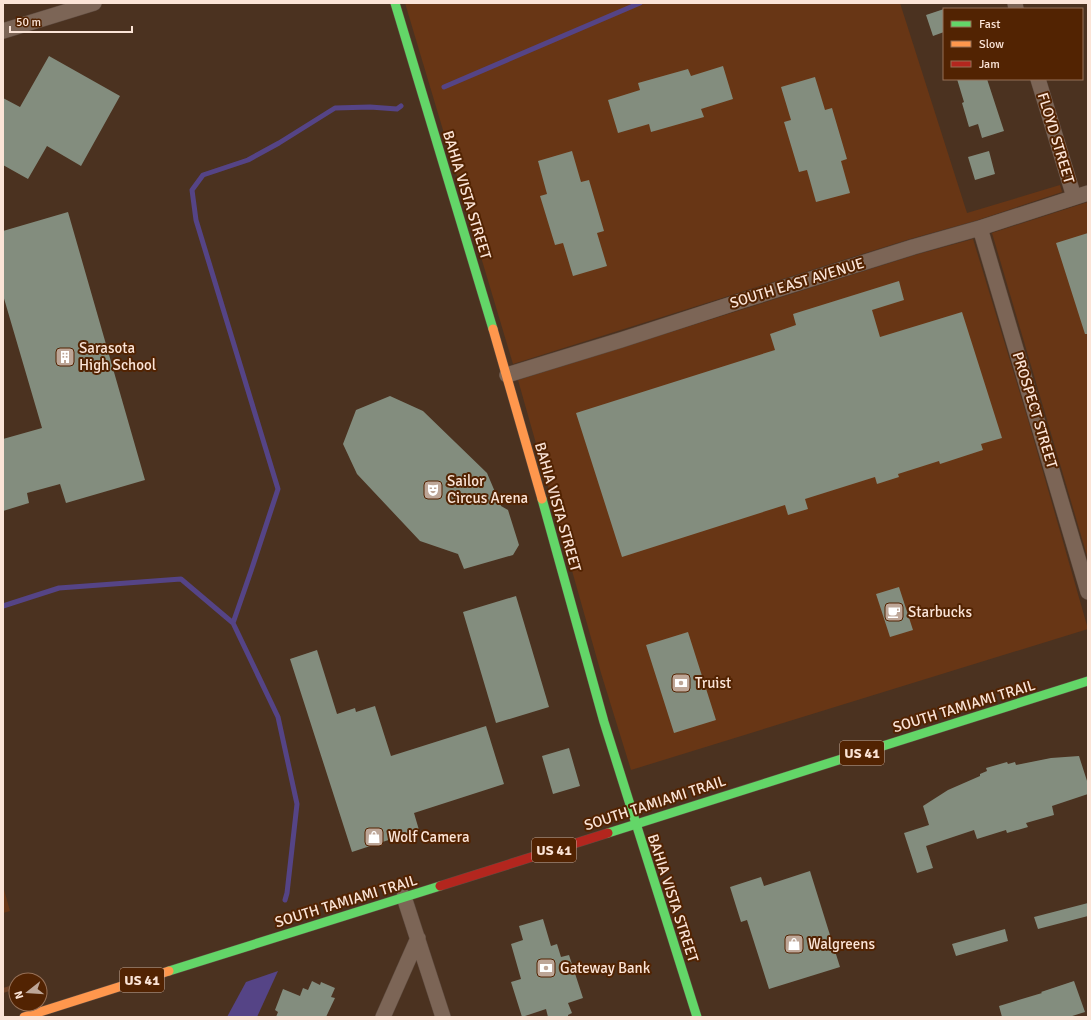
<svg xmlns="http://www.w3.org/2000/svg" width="1091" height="1020" viewBox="0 0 1091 1020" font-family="Signika,sans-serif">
<rect width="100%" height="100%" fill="#4b3220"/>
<path fill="#683615" d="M 405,3 L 900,3 L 967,213 L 1060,185 L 1062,192 L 978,220 L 910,239 L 738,293 L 513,364 Z
M 1088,202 L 1088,559 L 992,233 Z
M 973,239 L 1029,423 L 1088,629 L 631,770 L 601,673 L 518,380 L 744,309 L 915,255 Z
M 3,886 L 10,911 L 3,913 Z"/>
<path fill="#704328" d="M 16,984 L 16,989 L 3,993 L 3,988 Z"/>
<path fill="#554486" d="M 278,971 L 257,1017 L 227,1017 L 246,982 Z"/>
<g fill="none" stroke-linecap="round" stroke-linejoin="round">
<path stroke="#554486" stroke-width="5" d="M 444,87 L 640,3
M 3,606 L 59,588 L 181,579 L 233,623 L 278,717 L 297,804 L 287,893 L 285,900
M 233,623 L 251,571 L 278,489 L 196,220 L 192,190 L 203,175 L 248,160 L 279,143 L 335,108 L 370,107 L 397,109 L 401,106"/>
</g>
<path fill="#838d7e" d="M 944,9 L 944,32 L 933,36 L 926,15 Z
M 49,56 L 120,96 L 81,166 L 47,146 L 28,179 L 3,165 L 3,98 L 20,107 Z
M 723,66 L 733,99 L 701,109 L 704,117 L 651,132 L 649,124 L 618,133 L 608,100 L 640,90 L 638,83 L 688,69 L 691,76 Z
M 815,77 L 825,110 L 832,108 L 847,159 L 841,161 L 850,193 L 816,202 L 807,170 L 799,172 L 784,122 L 791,120 L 781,87 Z
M 957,79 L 987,79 L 1004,131 L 982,138 L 978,124 L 969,127 L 962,103 L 964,102 Z
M 572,151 L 581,182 L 589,180 L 604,231 L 597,233 L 607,266 L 573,276 L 563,243 L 555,245 L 540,196 L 547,194 L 538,161 Z
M 989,151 L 995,174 L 975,180 L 968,157 Z
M 68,212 L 145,480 L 66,503 L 60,484 L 27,493 L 29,503 L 3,511 L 3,439 L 42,428 L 3,295 L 3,231 Z
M 1088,233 L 1088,334 L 1085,334 L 1056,243 Z
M 899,281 L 904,300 L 872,310 L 880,337 L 962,312 L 1002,438 L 981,444 L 983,450 L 940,464 L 939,461 L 898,474 L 899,477 L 877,484 L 875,477 L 805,499 L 808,509 L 788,515 L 785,505 L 622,557 L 576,413 L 775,350 L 770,334 L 796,325 L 793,314 Z
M 390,396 L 423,411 L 487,473 L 501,506 L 508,510 L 519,545 L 513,555 L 464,569 L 458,554 L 420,541 L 357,474 L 343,444 L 356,410 Z
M 899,587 L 913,630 L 890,637 L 876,594 Z
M 516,596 L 549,707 L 496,723 L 463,612 Z
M 688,632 L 716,720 L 674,733 L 646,645 Z
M 317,650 L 337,714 L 355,708 L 356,712 L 375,706 L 391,756 L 486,726 L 504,784 L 414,813 L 419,830 L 352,852 L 290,659 Z
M 569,748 L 580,786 L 553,794 L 542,756 Z
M 1079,756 L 1088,784 L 1088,794 L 1052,806 L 1054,815 L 1026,823 L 1028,827 L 1007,833 L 1006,830 L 977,839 L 974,830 L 926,846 L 933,868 L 917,873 L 904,833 L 929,825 L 923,806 L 948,790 L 980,776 L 980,774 L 987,771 L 986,768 L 1007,762 L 1008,764 L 1015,762 L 1016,765 L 1051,758 Z
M 810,871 L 840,967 L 769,989 L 747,920 L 741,922 L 730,887 L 761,877 L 764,886 Z
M 1088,903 L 1088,916 L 1038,929 L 1034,917 Z
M 543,919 L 551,946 L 557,944 L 561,957 L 569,955 L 583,998 L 568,1003 L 572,1013 L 568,1015 L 568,1017 L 548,1017 L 546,1009 L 522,1017 L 511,982 L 521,979 L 511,944 L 523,940 L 519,926 Z
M 1005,929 L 1008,941 L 956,956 L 952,944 Z
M 312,981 L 320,985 L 321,982 L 335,988 L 331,997 L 335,998 L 326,1017 L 276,1017 L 278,1012 L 275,1010 L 283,989 L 300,996 L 303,988 L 308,990 Z
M 1074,981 L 1085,1012 L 1069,1017 L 1002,1017 L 999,1006 L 1042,993 L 1041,992 Z"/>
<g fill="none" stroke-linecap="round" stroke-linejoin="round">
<g stroke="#5f4c40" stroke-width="16">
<path id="street" d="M 1015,3 L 1016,9
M 3,31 L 94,3
M 1038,79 L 1074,197
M 980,228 L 1088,592
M 507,375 L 621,340 L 741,301 L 913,247 L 980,228 L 1088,193
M 404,897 L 443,1017
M 383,1017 L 418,938"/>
</g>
<g stroke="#5f4c40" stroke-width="10">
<path id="fast" d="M 395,3 L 493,329
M 542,499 L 604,722 L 697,1017
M 608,833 L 1088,681
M 169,971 L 440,886"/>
</g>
<g stroke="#5f4c40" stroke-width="10">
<path id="slow" d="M 493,329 L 542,499
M 24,1017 L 169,971"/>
</g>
<g stroke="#5f4c40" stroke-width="10">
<path id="jam" d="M 440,886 L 608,833"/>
</g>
<use href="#street" stroke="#7c6556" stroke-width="15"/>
<use href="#fast" stroke="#63d668" stroke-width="9"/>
<use href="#slow" stroke="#ff974d" stroke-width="9"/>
<use href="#jam" stroke="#b3261e" stroke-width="9"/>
</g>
<defs>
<g id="building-square" transform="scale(1)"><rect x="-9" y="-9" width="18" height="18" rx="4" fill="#bda697" stroke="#522302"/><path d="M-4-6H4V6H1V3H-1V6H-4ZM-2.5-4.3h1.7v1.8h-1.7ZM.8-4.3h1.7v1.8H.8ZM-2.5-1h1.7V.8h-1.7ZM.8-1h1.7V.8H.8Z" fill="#fff"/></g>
<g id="theatre-square" transform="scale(1)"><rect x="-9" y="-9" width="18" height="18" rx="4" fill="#bda697" stroke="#522302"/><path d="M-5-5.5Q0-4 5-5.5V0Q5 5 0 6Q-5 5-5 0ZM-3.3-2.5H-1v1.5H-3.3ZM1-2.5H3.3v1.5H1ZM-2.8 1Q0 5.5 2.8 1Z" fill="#fff"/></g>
<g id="cafe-square" transform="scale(1)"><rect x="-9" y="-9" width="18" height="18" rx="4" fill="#bda697" stroke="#522302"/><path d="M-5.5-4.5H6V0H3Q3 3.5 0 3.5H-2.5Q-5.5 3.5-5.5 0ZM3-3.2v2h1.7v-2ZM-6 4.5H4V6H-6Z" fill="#fff"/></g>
<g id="bank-square" transform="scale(1)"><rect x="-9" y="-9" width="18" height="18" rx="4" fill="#bda697" stroke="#522302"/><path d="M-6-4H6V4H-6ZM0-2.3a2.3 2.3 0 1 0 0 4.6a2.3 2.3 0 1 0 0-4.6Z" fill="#fff"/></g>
<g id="shop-square" transform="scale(1)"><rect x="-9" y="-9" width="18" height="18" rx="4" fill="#bda697" stroke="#522302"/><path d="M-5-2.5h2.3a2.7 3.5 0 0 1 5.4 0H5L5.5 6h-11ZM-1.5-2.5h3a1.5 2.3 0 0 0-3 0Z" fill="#fff"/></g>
</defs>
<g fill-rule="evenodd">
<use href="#building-square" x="65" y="357"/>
<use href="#theatre-square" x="433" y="490"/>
<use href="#cafe-square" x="894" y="612"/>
<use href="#bank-square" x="681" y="683"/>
<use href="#shop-square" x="374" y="837"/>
<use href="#shop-square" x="794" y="944"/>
<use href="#bank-square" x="546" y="968"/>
</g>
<g text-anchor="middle" stroke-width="4" stroke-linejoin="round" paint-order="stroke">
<g fill="#522302" stroke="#c8aa97" stroke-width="1">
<rect x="840" y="741" width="44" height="24" rx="3"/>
<rect x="532" y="838" width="44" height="24" rx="3"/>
<rect x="120" y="968" width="44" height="24" rx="3"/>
</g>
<g font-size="14" font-weight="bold" fill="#fbe4d7">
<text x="862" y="758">US 41</text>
<text x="554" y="855">US 41</text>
<text x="142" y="985">US 41</text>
</g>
<g font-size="15" fill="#fbe4d7" stroke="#522302">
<text transform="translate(1056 138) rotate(73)" y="5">FLOYD STREET</text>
<text transform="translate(467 195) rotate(73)" y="5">BAHIA VISTA STREET</text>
<text transform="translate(797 283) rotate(-17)" y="5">SOUTH EAST AVENUE</text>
<text transform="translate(1035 410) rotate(73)" y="5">PROSPECT STREET</text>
<text transform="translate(558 507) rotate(74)" y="5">BAHIA VISTA STREET</text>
<text transform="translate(964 706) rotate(-17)" y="5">SOUTH TAMIAMI TRAIL</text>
<text transform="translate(655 803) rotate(-18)" y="5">SOUTH TAMIAMI TRAIL</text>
<text transform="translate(673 898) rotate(72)" y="5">BAHIA VISTA STREET</text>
<text transform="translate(346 901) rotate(-17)" y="5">SOUTH TAMIAMI TRAIL</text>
</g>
<g font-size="15" fill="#fbe4d7" stroke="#522302" text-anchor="start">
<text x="79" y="353">Sarasota<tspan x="79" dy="17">High School</tspan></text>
<text x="447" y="486">Sailor<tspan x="447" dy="17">Circus Arena</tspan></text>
<text x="908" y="617">Starbucks</text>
<text x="695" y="688">Truist</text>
<text x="388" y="842">Wolf Camera</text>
<text x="808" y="949">Walgreens</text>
<text x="560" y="973">Gateway Bank</text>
</g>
</g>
<rect width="1091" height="1020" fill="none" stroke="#fbe4d7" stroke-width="8"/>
<rect x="943" y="8" width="140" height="72" fill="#522302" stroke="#967057"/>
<rect x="951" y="21" width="20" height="6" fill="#63d668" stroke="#967057"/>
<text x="979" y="28" font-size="12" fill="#fbe4d7">Fast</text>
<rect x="951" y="41" width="20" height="6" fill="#ff974d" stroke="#967057"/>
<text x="979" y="48" font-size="12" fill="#fbe4d7">Slow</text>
<rect x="951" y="61" width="20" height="6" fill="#b3261e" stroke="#967057"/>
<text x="979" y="68" font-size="12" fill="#fbe4d7">Jam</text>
<g transform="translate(28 992) rotate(253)"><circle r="19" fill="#522302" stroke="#967057"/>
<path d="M0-3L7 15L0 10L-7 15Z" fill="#bda697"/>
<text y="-6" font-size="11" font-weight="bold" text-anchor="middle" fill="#fbe4d7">N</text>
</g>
<path d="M10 26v6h122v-6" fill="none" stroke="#fbe4d7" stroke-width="2"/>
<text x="16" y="26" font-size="12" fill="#fbe4d7" stroke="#522302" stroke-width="3" paint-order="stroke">50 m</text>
</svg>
